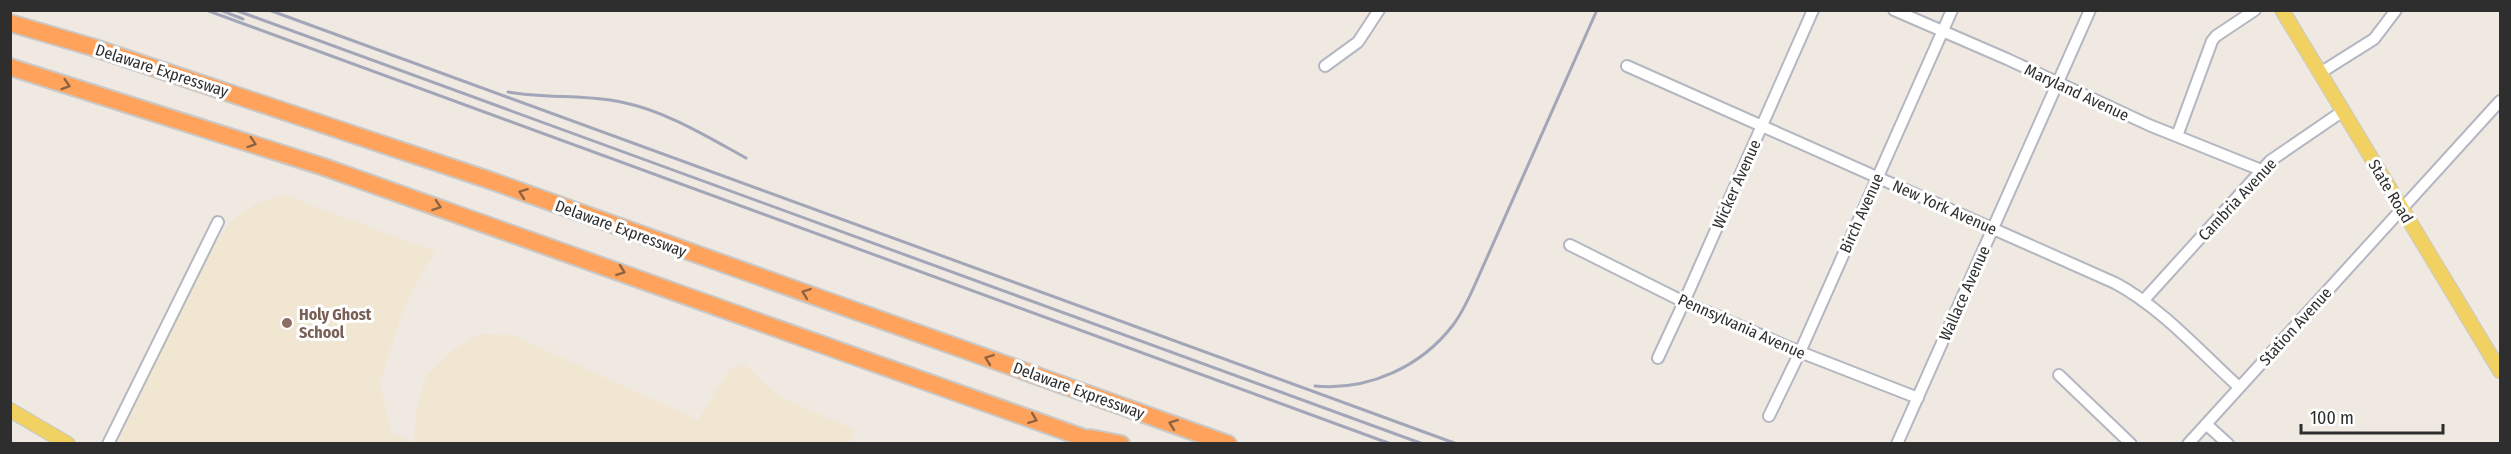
<svg xmlns="http://www.w3.org/2000/svg" width="2511" height="454" viewBox="0 0 2511 454" font-family="'Fira Sans Condensed',sans-serif">
<rect width="100%" height="100%" fill="#efe9e1"/>
<path fill="#f0e6d1" d="M 284,195 L 436,252 L 425,267 L 402,312 L 380,383 L 391,432 L 414,442 L 416,413 L 426,376 L 453,350 L 481,334 L 512,335 L 698,420 L 730,369 L 744,364 L 778,396 L 855,430 L 850,444 L 114,444 L 214,246 L 232,220 L 258,203 Z"/>
<g fill="none" stroke-linecap="round" stroke-linejoin="round">
<g stroke="#b4b7c1" stroke-width="14">
<path id="minor" d="M 1894,10 L 2007,59 L 2149,125 L 2261,170
M 1325,66 L 1358,42 L 1379,10
M 1627,66 L 2115,283 C 2162,308 2200,352 2239,387
M 2320,73 L 2374,39 L 2396,10
M 2177,136 L 2212,41 L 2216,36 L 2255,10
M 1570,245 L 1684,302 L 1800,352 L 1918,398
M 2143,301 L 2270,161 L 2343,111
M 1658,358 L 1684,302 L 1813,10
M 2059,375 L 2131,444
M 1769,416 L 1800,352 L 1952,10
M 2206,424 L 2228,444
M 108,444 L 218,222
M 1897,444 L 2090,10
M 2188,444 L 2500,101"/>
</g>
<g stroke="#c9c9c9" stroke-width="16">
<path id="major" d="M 2282,10 L 2500,371
M 10,410 L 68,444"/>
</g>
<g stroke="#c9c9c9" stroke-width="20">
<path id="highway" d="M 10,23 L 92,47 L 489,180 L 1228,444
M 10,67 L 324,167 L 1101,444
M 1090,438 L 1121,444"/>
</g>
<use href="#minor" stroke="#fff" stroke-width="10"/>
<use href="#major" stroke="#f2d163" stroke-width="14"/>
<use href="#highway" stroke="#ffa35c" stroke-width="16"/>
<path stroke="#a3a6b8" stroke-width="3" d="M 206,10 L 1391,444
M 220,10 L 243,19
M 235,10 L 1423,444
M 269,10 L 1457,444
M 508,92 C 545,99 584,94 621,102 C 666,111 706,136 746,158
M 1315,386 C 1368,391 1421,367 1453,325 C 1463,312 1470,296 1477,280 L 1597,10"/>
</g>
<defs><path id="oneway-chevron" d="M-2-3.5L2.5 0L-2 3.5" fill="none" stroke-width="1.6" stroke-linecap="round" stroke-linejoin="round" transform="scale(1.5)"/></defs>
<g stroke="#8c6343">
<use href="#oneway-chevron" transform="translate(66 85) rotate(17)"/>
<use href="#oneway-chevron" transform="translate(252 143) rotate(18)"/>
<use href="#oneway-chevron" transform="translate(523 193) rotate(-160)"/>
<use href="#oneway-chevron" transform="translate(437 206) rotate(19)"/>
<use href="#oneway-chevron" transform="translate(621 271) rotate(20)"/>
<use href="#oneway-chevron" transform="translate(806 293) rotate(-160)"/>
<use href="#oneway-chevron" transform="translate(989 359) rotate(-160)"/>
<use href="#oneway-chevron" transform="translate(1033 419) rotate(21)"/>
<use href="#oneway-chevron" transform="translate(1173 424) rotate(-160)"/>
</g>
<circle fill="#8d6e63" stroke="#fff" stroke-width="2" cx="287" cy="323" r="6"/>
<g text-anchor="middle" stroke-width="6" stroke-linejoin="round" paint-order="stroke">
<g font-size="16" fill="#2e2e2e" stroke="#fff">
<text transform="translate(162 70) rotate(18)" y="6">Delaware Expressway</text>
<text transform="translate(2077 92) rotate(25)" y="6">Maryland Avenue</text>
<text transform="translate(1736 184) rotate(-66)" y="6">Wicker Avenue</text>
<text transform="translate(2391 191) rotate(59)" y="6">State Road</text>
<text transform="translate(2237 199) rotate(-47)" y="6">Cambria Avenue</text>
<text transform="translate(1945 207) rotate(24)" y="6">New York Avenue</text>
<text transform="translate(1861 213) rotate(-66)" y="6">Birch Avenue</text>
<text transform="translate(621 228) rotate(20)" y="6">Delaware Expressway</text>
<text transform="translate(1964 293) rotate(-66)" y="6">Wallace Avenue</text>
<text transform="translate(1742 326) rotate(24)" y="6">Pennsylvania Avenue</text>
<text transform="translate(2295 326) rotate(-48)" y="6">Station Avenue</text>
<text transform="translate(1079 390) rotate(20)" y="6">Delaware Expressway</text>
</g>
<g font-size="16" font-weight="bold" fill="#785e54" stroke="#fff" text-anchor="start">
<text x="299" y="320">Holy Ghost<tspan x="299" dy="18">School</tspan></text>
</g>
</g>
<rect width="2511" height="454" fill="none" stroke="#2e2e2e" stroke-width="24"/>
<path d="M2301 424v9h142v-9" fill="none" stroke="#2e2e2e" stroke-width="3"/>
<text x="2310" y="424" font-size="18" fill="#2e2e2e" stroke="#ffffff" stroke-width="4.5" paint-order="stroke">100 m</text>
</svg>
